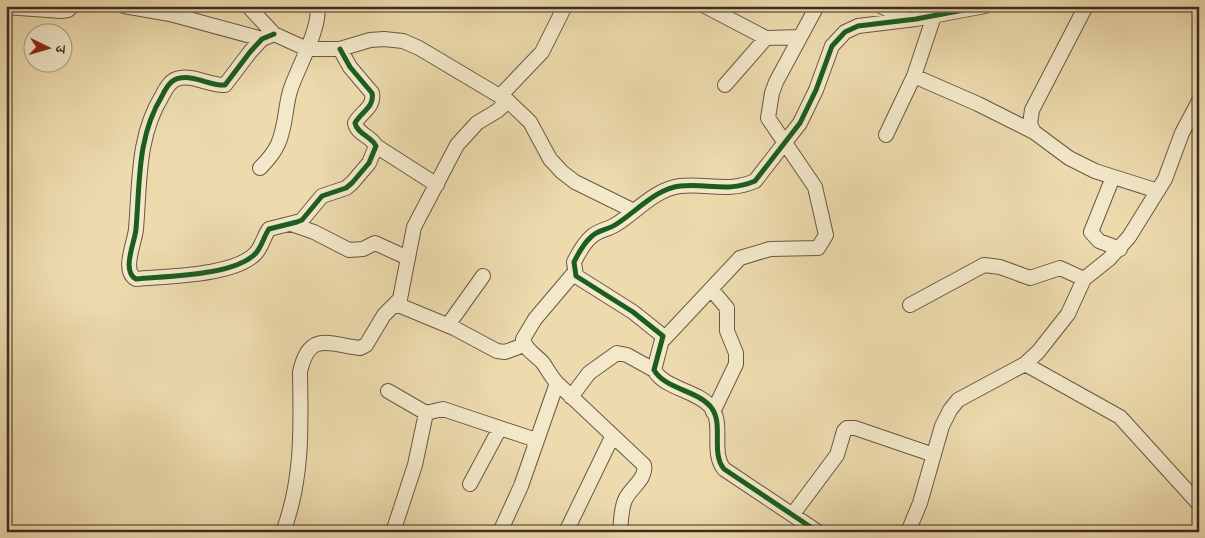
<svg xmlns="http://www.w3.org/2000/svg" width="1205" height="538" viewBox="0 0 1205 538" font-family="'Gentium Book Plus','Noto Serif Devanagari',serif">
<rect width="100%" height="100%" fill="#eddbad"/>
<filter id="stains"><feTurbulence type="fractalNoise" baseFrequency=".004" numOctaves="4"/><feColorMatrix values="0 0 0 0 .2 0 0 0 0 .09 0 0 0 0 .02 0 0 0 .5 -.17"/></filter>
<radialGradient id="worn" r=".72"><stop offset=".6" stop-color="#630" stop-opacity="0"/><stop offset="1" stop-color="#630" stop-opacity=".3"/></radialGradient>
<g fill="none" stroke-linecap="round" stroke-linejoin="round">
<g stroke="#685845" stroke-width="16">
<path id="minor" d="M 124,6 L 170,14 L 262,39
M 248,6 L 274,34 L 307,49 L 340,49 L 370,40 L 384,39 L 403,41 L 419,48 L 508,101 L 530,122 L 550,159 L 562,172 L 575,182 L 632,210
M 705,6 L 766,38
M 881,6 L 908,20
M 1086,6 L 1032,110 L 1030,124 L 1034,132 L 1069,158 L 1095,171 L 1158,191
M 6,7 L 61,11 L 68,10 L 72,6
M 274,34 L 262,39 L 250,52 L 225,85 C 210,86 195,75 180,78 C 171,79 166,88 162,96 C 137,137 140,182 136,229 C 135,242 121,271 136,279 C 166,276 235,276 256,253 C 262,246 264,236 269,229 L 297,222 L 302,220 L 322,196 L 346,188 L 352,183 L 369,163 L 376,146 C 371,136 357,134 355,123 C 361,112 375,107 372,93 L 350,67 L 340,49
M 914,76 L 978,104 L 1034,132
M 725,85 L 766,38 L 800,37
M 500,96 L 542,52 L 565,6
M 886,135 L 914,76 L 934,16
M 376,146 L 437,185
M 260,168 C 267,161 274,153 278,144 C 286,126 285,108 290,91 C 296,71 322,26 317,6
M 1113,177 L 1091,232 L 1099,241 L 1120,249
M 291,224 L 314,232 L 349,250 L 363,249 L 375,243 L 408,258
M 574,273 L 535,319 L 523,339 C 525,350 536,355 543,363 C 548,370 551,377 557,383 L 644,465 C 647,479 630,488 625,500 C 621,509 621,522 620,532
M 711,289 L 727,308 L 727,331 L 736,353 L 736,364 L 713,412
M 396,304 L 454,328 L 497,351 L 505,352 L 524,345
M 910,305 L 984,265 L 1000,267 L 1030,278 L 1060,268 L 1084,279
M 448,325 L 483,276
M 664,339 L 740,258 L 770,249 L 818,248 L 826,235 L 815,187 L 768,118 L 772,93 L 776,82 L 817,6
M 1025,364 L 1120,417 L 1199,504
M 388,391 L 426,413 L 415,465 L 393,532
M 571,397 L 589,373 L 617,353 L 627,355 L 654,370
M 426,413 L 443,409 L 536,440
M 470,484 L 500,428
M 793,514 L 837,455 L 844,431 L 847,428 L 855,428 L 934,455
M 283,532 C 303,479 301,427 300,372 C 309,331 328,344 360,348 L 366,345 L 384,315 L 400,299 L 414,227 L 457,145 L 477,123 L 497,111 L 508,101
M 500,532 L 521,486 L 557,383
M 566,532 L 612,437
M 818,532 L 724,469 C 710,452 725,422 710,406 C 696,390 665,389 654,370 L 663,336 L 633,312 L 576,276 L 574,262 C 578,254 584,243 591,237 C 598,230 607,230 615,225 C 635,213 655,189 680,186 C 708,183 727,193 755,181 L 800,123 L 816,90 L 832,46 L 845,32 L 858,26 L 916,19 L 985,6
M 908,532 L 920,503 L 942,426 L 950,410 L 958,400 L 1025,364 L 1038,352 L 1068,314 L 1084,279 L 1109,259 L 1129,237 L 1165,179 L 1182,133 L 1199,101"/>
</g>
<use href="#minor" stroke="#f3e8ca" stroke-width="14"/>
<g stroke="#f3e8ca" stroke-width="8">
<path id="cycleway" d="M 274,34 L 262,39 L 250,52 L 225,85 C 210,86 195,75 180,78 C 171,79 166,88 162,96 C 137,137 140,182 136,229 C 135,242 121,271 136,279 C 166,276 235,276 256,253 C 262,246 264,236 269,229 L 297,222 L 302,220 L 322,196 L 346,188 L 352,183 L 369,163 L 376,146 C 371,136 357,134 355,123 C 361,112 375,107 372,93 L 350,67 L 340,49
M 818,532 L 724,469 C 710,452 725,422 710,406 C 696,390 665,389 654,370 L 663,336 L 633,312 L 576,276 L 574,262 C 578,254 584,243 591,237 C 598,230 607,230 615,225 C 635,213 655,189 680,186 C 708,183 727,193 755,181 L 800,123 L 816,90 L 832,46 L 845,32 L 858,26 L 916,19 L 985,6"/>
</g>
<use href="#cycleway" stroke="#1b5e20" stroke-width="5"/>
</g>
<rect width="1205" height="538" fill="none" stroke="#eddbad" stroke-width="25"/>
<rect x="8" y="8" width="1190" height="523" fill="none" stroke="#3b2c22" stroke-width="2.5"/>
<rect x="12" y="12" width="1180" height="513" fill="none" stroke="#3b2c22"/>
<g transform="translate(48 48) rotate(95)"><circle r="24" fill="#f3e8ca" stroke="#a99d87"/>
<path d="M0-4L9 19L0 12L-9 19Z" fill="#8f2418"/>
<text y="-8" font-size="14" font-weight="bold" text-anchor="middle" fill="#3b2c22">उ</text>
</g>
<rect width="100%" height="100%" filter="url(#stains)"/>
<rect width="100%" height="100%" fill="url(#worn)"/>
</svg>
